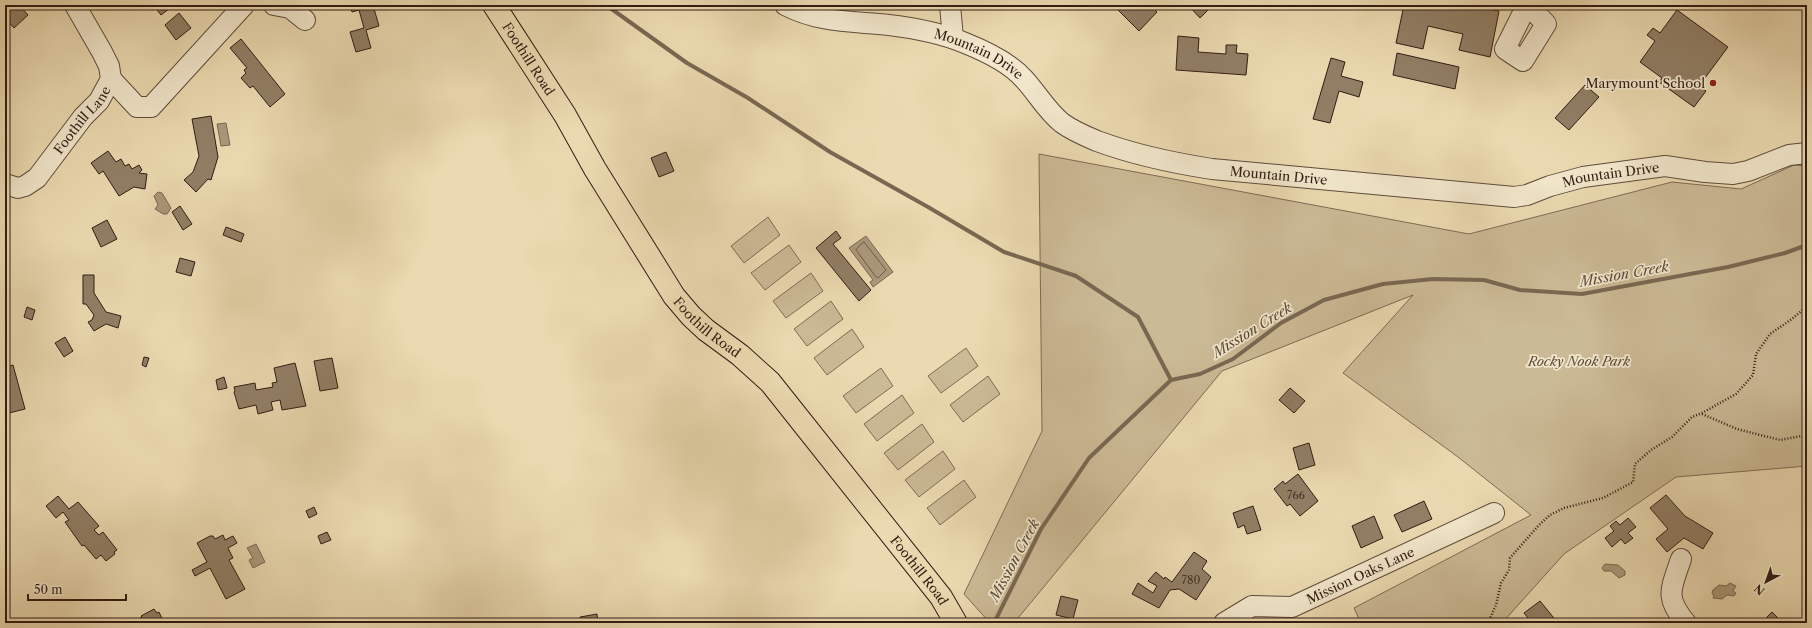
<svg xmlns="http://www.w3.org/2000/svg" width="1812" height="628" viewBox="0 0 1812 628" font-family="'Libre Caslon Text',serif">
<rect width="100%" height="100%" fill="#ebdab1"/>
<filter id="stains"><feTurbulence type="fractalNoise" baseFrequency=".005" numOctaves="4"/><feColorMatrix values="0 0 0 0 .2 0 0 0 0 .09 0 0 0 0 .02 0 0 0 .5 -.17"/></filter>
<radialGradient id="worn" r=".72"><stop offset=".6" stop-color="#630" stop-opacity="0"/><stop offset="1" stop-color="#630" stop-opacity=".3"/></radialGradient>
<path fill="#cbba96" stroke="#7e6b55" d="M 1039,154 L 1469,234 L 1672,182 L 1741,189 L 1794,165 L 1807,166 L 1807,466 L 1676,477 L 1564,554 L 1502,623 L 1361,623 L 1354,608 L 1531,515 L 1458,457 L 1343,373 L 1413,295 L 1222,371 L 1014,623 L 990,623 L 964,594 L 1042,431 Z
M 768,217 L 780,235 L 744,263 L 731,246 Z
M 789,245 L 801,262 L 765,290 L 751,273 Z
M 811,273 L 823,291 L 786,318 L 773,301 Z
M 831,301 L 843,319 L 807,346 L 794,329 Z
M 852,329 L 864,347 L 827,375 L 814,358 Z
M 966,348 L 978,366 L 941,393 L 928,376 Z
M 881,368 L 893,386 L 856,413 L 843,396 Z
M 988,376 L 1000,394 L 963,422 L 950,405 Z
M 902,395 L 914,413 L 877,441 L 864,424 Z
M 922,424 L 934,442 L 898,470 L 884,453 Z
M 943,451 L 955,469 L 919,497 L 905,480 Z
M 964,480 L 976,497 L 940,525 L 927,508 Z"/>
<path fill="#ab997c" stroke="#7a6752" d="M 226,123 L 230,145 L 221,146 L 217,124 Z
M 158,192 L 162,193 L 171,208 L 167,214 L 163,214 L 155,209 L 158,205 L 154,196 Z
M 866,236 L 893,272 L 873,287 L 870,282 L 873,280 L 849,248 Z
M 256,544 L 265,562 L 253,568 L 249,560 L 253,558 L 247,548 Z
M 1605,564 L 1618,565 L 1625,571 L 1625,575 L 1619,578 L 1611,571 L 1604,571 L 1602,568 Z
M 1730,583 L 1736,586 L 1733,591 L 1736,593 L 1734,596 L 1727,595 L 1722,599 L 1713,598 L 1714,596 L 1712,593 L 1713,590 L 1719,585 L 1726,586 Z"/>
<g fill="none" stroke-linecap="round" stroke-linejoin="round">
<path stroke="#6e5a48" stroke-width="1" d="M 864,242 L 886,270 L 878,278 L 876,277 L 856,250 Z"/>
<path stroke="#7a6752" stroke-width="4" d="M 606,5 L 687,63 L 748,98 L 830,152 L 928,207 L 1004,252 L 1076,276 L 1138,317 L 1171,380
M 994,623 L 1041,529 L 1089,458 L 1171,380 L 1200,374 L 1233,359 L 1281,323 L 1324,300 L 1383,284 L 1433,279 L 1484,280 L 1520,290 L 1582,294 L 1728,267 L 1785,253 L 1807,245"/>
</g>
<path fill="#917f66" stroke="#301c14" d="M 5,5 L 19,5 L 28,15 L 14,28 L 5,18 Z
M 144,5 L 174,5 L 161,15 L 154,6 L 148,10 Z
M 350,5 L 373,5 L 379,26 L 366,30 L 371,48 L 356,52 L 350,32 L 364,28 L 359,10 L 352,12 Z
M 1113,5 L 1150,5 L 1157,12 L 1139,31 Z
M 1188,5 L 1213,5 L 1200,18 Z
M 1404,5 L 1471,5 L 1499,11 L 1490,57 L 1459,50 L 1463,34 L 1428,26 L 1423,49 L 1396,43 Z
M 1677,10 L 1728,47 L 1699,86 L 1706,91 L 1694,107 L 1659,82 L 1662,78 L 1640,62 L 1655,41 L 1647,35 L 1653,28 L 1660,33 Z
M 179,13 L 191,28 L 176,40 L 165,25 Z
M 1178,36 L 1199,38 L 1198,52 L 1226,54 L 1226,45 L 1237,45 L 1236,53 L 1248,54 L 1246,75 L 1176,70 Z
M 241,39 L 285,94 L 270,107 L 253,86 L 250,88 L 241,78 L 246,73 L 244,70 L 247,68 L 230,48 Z
M 1397,53 L 1459,67 L 1455,89 L 1393,75 Z
M 1331,58 L 1345,62 L 1341,76 L 1363,82 L 1359,97 L 1339,91 L 1330,123 L 1313,119 Z
M 1585,85 L 1599,97 L 1569,130 L 1555,118 Z
M 211,116 L 218,157 L 211,180 L 208,179 L 196,192 L 184,180 L 193,172 L 199,156 L 192,119 Z
M 108,151 L 116,162 L 121,159 L 125,166 L 129,164 L 132,169 L 139,165 L 142,170 L 139,173 L 147,174 L 145,189 L 134,187 L 119,196 L 103,171 L 99,174 L 91,163 Z
M 666,152 L 674,171 L 659,177 L 651,158 Z
M 180,206 L 192,224 L 183,230 L 172,212 Z
M 107,220 L 117,239 L 101,247 L 92,228 Z
M 226,227 L 244,234 L 241,242 L 223,235 Z
M 836,231 L 841,238 L 833,244 L 871,290 L 859,301 L 816,248 Z
M 180,258 L 195,262 L 191,276 L 176,272 Z
M 83,275 L 94,275 L 94,293 L 106,312 L 121,316 L 118,328 L 106,324 L 94,331 L 88,322 L 92,320 L 94,315 L 86,304 L 83,304 Z
M 27,307 L 35,310 L 32,320 L 24,317 Z
M 65,337 L 73,351 L 64,357 L 55,343 Z
M 144,357 L 149,358 L 146,367 L 142,365 Z
M 332,358 L 338,388 L 320,391 L 314,361 Z
M 295,363 L 306,406 L 282,410 L 280,400 L 271,402 L 273,410 L 258,414 L 256,405 L 239,409 L 234,392 L 235,391 L 234,387 L 255,383 L 256,390 L 273,387 L 272,383 L 277,382 L 274,368 Z
M 13,365 L 25,409 L 5,414 L 5,367 Z
M 224,377 L 227,388 L 218,390 L 216,380 Z
M 1290,388 L 1305,401 L 1294,413 L 1279,400 Z
M 1309,443 L 1315,465 L 1299,470 L 1293,448 Z
M 1298,474 L 1318,501 L 1300,516 L 1290,504 L 1287,506 L 1274,489 L 1283,481 L 1285,484 Z
M 1666,495 L 1685,516 L 1713,533 L 1703,549 L 1684,538 L 1667,552 L 1656,539 L 1668,529 L 1650,508 Z
M 58,496 L 69,509 L 78,502 L 99,526 L 94,530 L 99,535 L 103,532 L 117,550 L 114,552 L 115,554 L 106,561 L 101,555 L 96,559 L 84,545 L 82,546 L 65,522 L 69,520 L 63,512 L 56,518 L 46,506 Z
M 1424,501 L 1432,519 L 1402,532 L 1394,515 Z
M 1253,506 L 1261,530 L 1247,534 L 1244,525 L 1238,528 L 1233,513 Z
M 314,507 L 317,514 L 309,518 L 306,511 Z
M 1374,516 L 1383,538 L 1361,548 L 1352,526 Z
M 1628,518 L 1636,527 L 1628,533 L 1633,538 L 1625,544 L 1621,539 L 1612,547 L 1605,538 L 1614,531 L 1610,526 L 1616,521 L 1620,525 Z
M 327,532 L 331,540 L 321,544 L 318,536 Z
M 223,535 L 225,540 L 233,536 L 237,543 L 228,548 L 233,558 L 229,560 L 245,589 L 226,599 L 210,568 L 195,576 L 192,570 L 207,562 L 197,543 L 210,536 L 213,536 L 215,539 Z
M 1194,552 L 1207,561 L 1202,569 L 1211,577 L 1196,600 L 1179,589 L 1170,590 L 1159,608 L 1132,594 L 1138,583 L 1153,593 L 1157,586 L 1148,581 L 1156,572 L 1164,579 L 1165,577 L 1172,582 Z
M 1061,596 L 1078,600 L 1073,619 L 1056,615 Z
M 1540,601 L 1558,623 L 1532,623 L 1524,613 Z
M 154,609 L 157,613 L 159,612 L 164,623 L 142,623 L 140,618 L 142,617 L 141,616 Z
M 1772,612 L 1779,619 L 1781,622 L 1783,620 L 1786,623 L 1765,623 L 1763,621 Z
M 597,614 L 598,623 L 581,623 L 580,617 Z"/>
<g fill="none" stroke-linecap="round" stroke-linejoin="round">
<g stroke="#5f4c3b" stroke-width="22">
<g id="minor">
<path d="M 274,5 L 290,8 L 305,20"/>
<path id="s1" d="M 785,5 C 820,23 851,21 889,25 C 914,28 941,33 965,43 C 985,51 1010,63 1024,79 C 1037,93 1047,111 1062,123 C 1073,131 1085,136 1097,141 C 1135,155 1173,163 1212,169 L 1514,197 L 1527,195 L 1550,186 L 1583,177 L 1665,166 L 1705,172 L 1733,174 L 1748,171 L 1789,155 L 1807,153"/>
<path d="M 950,5 L 953,38"/>
<path d="M 1525,5 L 1523,13 L 1505,49 L 1523,61 L 1546,24 L 1528,5"/>
<path d="M 111,79 L 137,107 L 151,107 L 244,5"/>
<path id="s2" d="M 5,184 L 18,188 L 25,186 L 37,178 L 83,117 L 99,101 L 111,79 L 109,66 L 102,52 L 75,5"/>
<path d="M 1681,559 C 1671,589 1664,597 1686,623"/>
<path id="s3" d="M 1224,623 L 1252,606 L 1292,607 L 1494,513"/>
</g>
</g>
<g stroke="#301c14" stroke-width="24">
<g id="major">
<path id="s4" d="M 494,5 L 565,115 L 595,169 L 674,296 L 691,316 L 706,330 L 740,355 L 770,382 L 941,597 L 956,623"/>
</g>
</g>
<path stroke="#301c14" stroke-width="2.5" stroke-dasharray="1 2" stroke-linecap="butt" d="M 1702,414 L 1737,429 L 1780,440 L 1807,435
M 1488,623 L 1496,605 L 1501,583 L 1509,570 L 1510,558 L 1539,525 L 1550,515 L 1564,508 L 1603,498 L 1633,482 L 1635,464 L 1651,450 L 1672,437 L 1692,417 L 1702,413 L 1736,394 L 1753,375 L 1756,354 L 1770,334 L 1792,319 L 1807,306"/>
<use href="#minor" stroke="#f2e7cc" stroke-width="20"/>
<use href="#major" stroke="#ebdab1" stroke-width="22"/>
</g>
<circle fill="#8f2418" stroke="#f2e7cc" stroke-width="1.5" cx="1713" cy="83" r="4"/>
<g text-anchor="middle" stroke-width="3.5" stroke-linejoin="round" paint-order="stroke">
<g font-size="11" fill="#483528">
<text x="1296" y="499">766</text>
<text x="1191" y="584">780</text>
</g>
<g font-size="13" fill="#301c14" stroke="#f2e7cc">
<text dy="5" stroke="none"><textPath href="#s1" startOffset="202">Mountain Drive</textPath></text>
<text dy="5" stroke="none"><textPath href="#s4" startOffset="64">Foothill Road</textPath></text>
<text dy="5" stroke="none"><textPath href="#s2" startOffset="109">Foothill Lane</textPath></text>
<text dy="5" stroke="none"><textPath href="#s1" startOffset="538">Mountain Drive</textPath></text>
<text dy="5" stroke="none"><textPath href="#s1" startOffset="874">Mountain Drive</textPath></text>
<text dy="5" stroke="none"><textPath href="#s4" startOffset="388">Foothill Road</textPath></text>
<text dy="5" stroke="none"><textPath href="#s4" startOffset="712">Foothill Road</textPath></text>
<text dy="5" stroke="none"><textPath href="#s3" startOffset="148">Mission Oaks Lane</textPath></text>
</g>
<g font-size="13" fill="#301c14" stroke="#f2e7cc" text-anchor="end">
<text x="1705" y="88">Marymount School</text>
</g>
<g font-size="13" font-style="italic" fill="#5e4b3b" stroke="#f2e7cc">
<text x="1579" y="366">Rocky Nook Park</text>
</g>
<g font-size="14" font-style="italic" fill="#5b4838" stroke="#f2e7cc">
<text transform="translate(1624 274) rotate(-10)" y="5">Mission Creek</text>
<text transform="translate(1252 330) rotate(-32)" y="5">Mission Creek</text>
<text transform="translate(1014 560) rotate(-62)" y="5">Mission Creek</text>
</g>
</g>
<rect width="1812" height="628" fill="none" stroke="#ebdab1" stroke-width="20"/>
<rect x="6" y="6" width="1800" height="616" fill="none" stroke="#301c14" stroke-width="2"/>
<rect x="10" y="10" width="1792" height="608" fill="none" stroke="#301c14"/>
<g transform="translate(1766 582) rotate(221)" stroke="#f2e7cc" stroke-width="3" paint-order="stroke">
<path d="M0-3L7 15L0 10L-7 15Z" fill="#301c14"/>
<text y="-6" font-size="11" font-weight="bold" text-anchor="middle" fill="#301c14">N</text>
</g>
<path d="M28 594v6h98v-6" fill="none" stroke="#301c14" stroke-width="2"/>
<text x="34" y="594" font-size="12" fill="#301c14" stroke="#f2e7cc" stroke-width="3" paint-order="stroke">50 m</text>
<rect width="100%" height="100%" filter="url(#stains)"/>
<rect width="100%" height="100%" fill="url(#worn)"/>
</svg>
